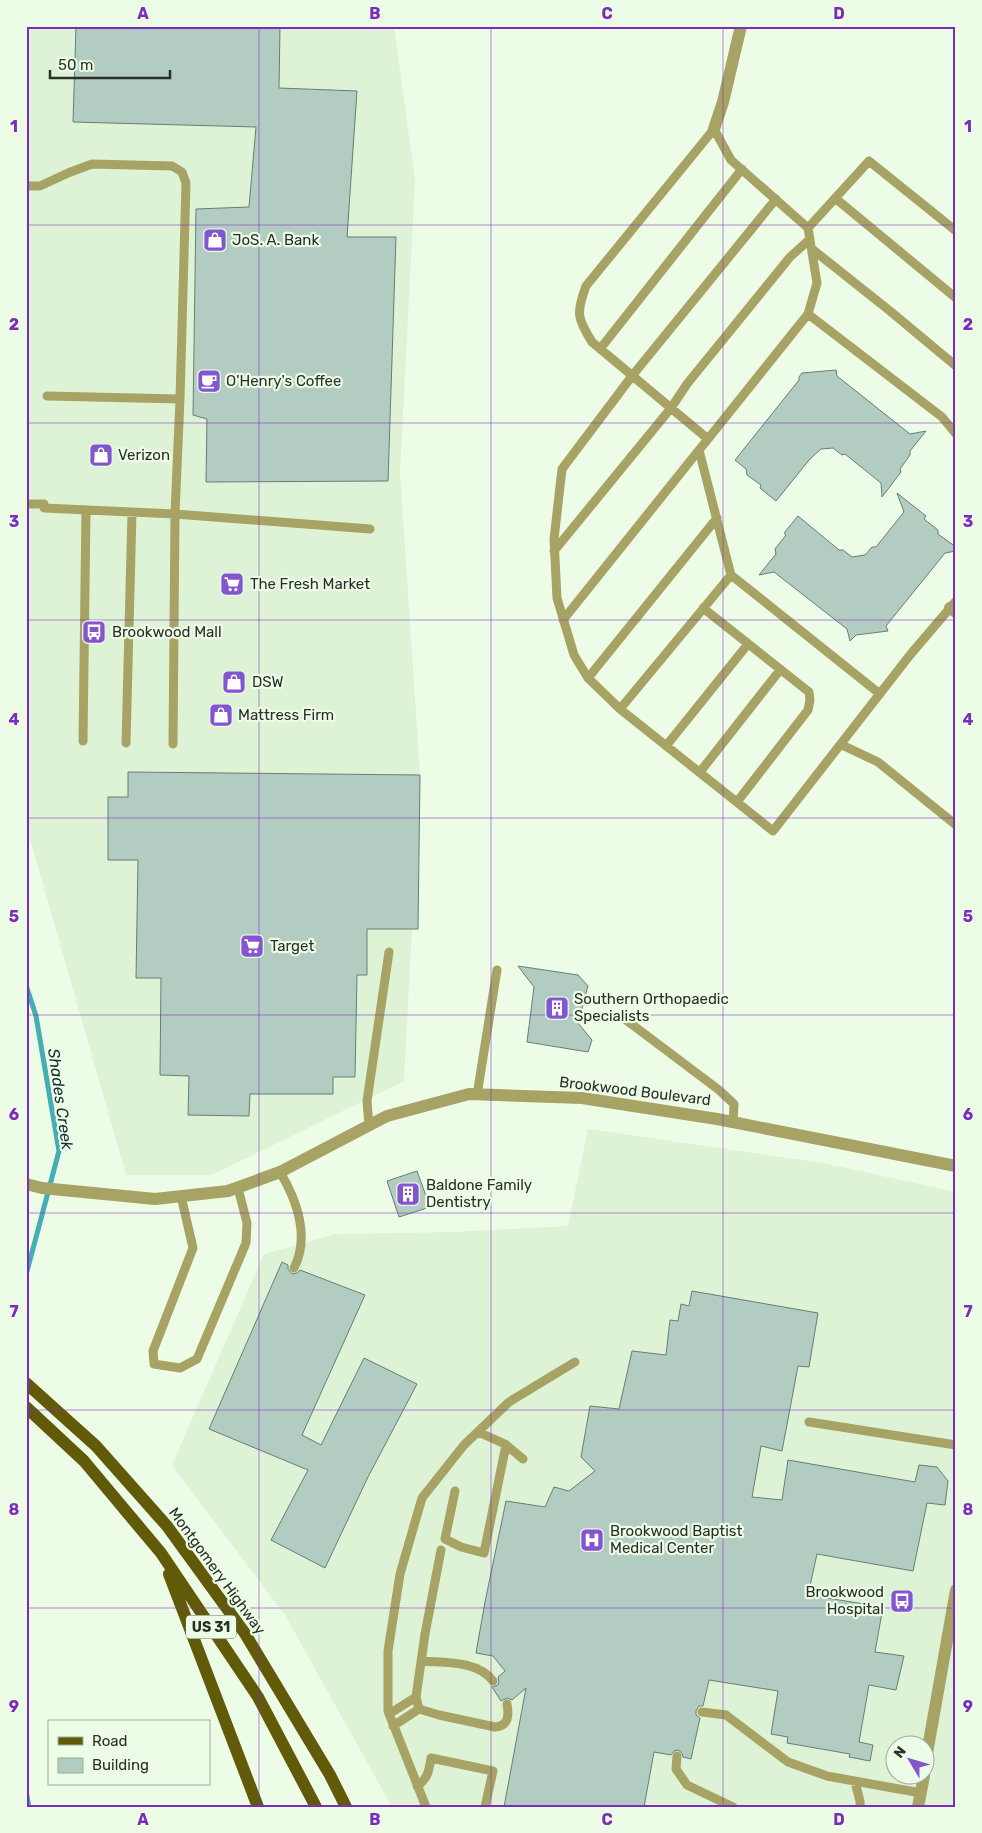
<svg xmlns="http://www.w3.org/2000/svg" width="982" height="1833" viewBox="0 0 982 1833" font-family="Rubik,sans-serif">
<rect width="100%" height="100%" fill="#edfce7"/>
<path fill="#def2d6" fill-rule="evenodd" d="M 26,26 L 394,26 L 415,180 L 400,473 L 420,775 L 404,1081 L 212,1175 L 126,1175 L 26,825 Z
M 588,1129 L 823,1163 L 956,1192 L 956,1807 L 392,1807 L 285,1615 L 172,1465 L 264,1254 L 336,1234 L 455,1232 L 568,1226 ZM 894,1746 L 924,1746 L 924,1776 L 894,1776 Z"/>
<g fill="none" stroke-linecap="round" stroke-linejoin="round">
<path stroke="#44aeb3" stroke-width="5" d="M 26,985 L 36,1016 L 59,1151 L 26,1275
M 26,1791 L 29,1807"/>
</g>
<path fill="#b2ccc1" stroke="#667f75" d="M 76,26 L 280,26 L 279,88 L 357,91 L 347,237 L 396,237 L 388,481 L 206,482 L 207,419 L 193,415 L 196,209 L 249,207 L 256,127 L 73,122 Z
M 836,370 L 837,376 L 910,434 L 926,431 L 910,451 L 910,455 L 900,469 L 901,472 L 882,497 L 881,483 L 845,454 L 842,455 L 833,448 L 821,449 L 810,459 L 776,501 L 760,488 L 761,485 L 747,475 L 746,469 L 735,460 L 799,380 L 799,377 L 802,373 Z
M 897,493 L 926,516 L 924,519 L 938,530 L 938,534 L 956,547 L 956,551 L 945,553 L 886,626 L 888,631 L 856,635 L 850,641 L 847,629 L 774,572 L 759,575 L 776,554 L 775,549 L 786,535 L 784,533 L 798,516 L 839,550 L 843,550 L 852,557 L 865,555 L 872,547 L 876,547 L 904,512 Z
M 128,772 L 420,775 L 418,929 L 367,929 L 367,975 L 357,975 L 355,1077 L 333,1077 L 333,1094 L 250,1094 L 249,1116 L 188,1115 L 189,1076 L 160,1075 L 161,978 L 136,978 L 138,860 L 108,860 L 108,797 L 128,797 Z
M 518,966 L 578,975 L 588,986 L 578,1023 L 592,1040 L 588,1052 L 527,1042 L 534,987 Z
M 417,1171 L 430,1207 L 399,1217 L 387,1181 Z
M 282,1262 L 288,1265 L 288,1269 L 292,1274 L 297,1273 L 300,1270 L 365,1295 L 302,1435 L 321,1445 L 364,1358 L 417,1384 L 368,1477 L 325,1568 L 271,1540 L 308,1470 L 209,1429 Z
M 692,1291 L 818,1313 L 809,1367 L 798,1366 L 782,1451 L 761,1446 L 752,1497 L 782,1500 L 788,1460 L 915,1482 L 919,1465 L 937,1467 L 948,1481 L 945,1505 L 927,1503 L 913,1571 L 817,1554 L 808,1595 L 883,1607 L 875,1652 L 904,1656 L 896,1690 L 869,1685 L 859,1742 L 873,1745 L 870,1761 L 849,1757 L 850,1754 L 787,1743 L 788,1737 L 771,1734 L 778,1691 L 709,1680 L 703,1706 L 699,1706 L 696,1711 L 696,1715 L 700,1718 L 691,1759 L 683,1757 L 682,1753 L 678,1750 L 674,1751 L 671,1755 L 654,1752 L 644,1807 L 504,1807 L 526,1688 L 512,1700 L 507,1698 L 501,1701 L 492,1687 L 498,1685 L 499,1682 L 498,1677 L 505,1671 L 493,1656 L 476,1653 L 485,1602 L 506,1501 L 545,1507 L 554,1487 L 569,1491 L 595,1471 L 581,1457 L 590,1406 L 619,1409 L 632,1351 L 666,1355 L 670,1320 L 678,1321 L 681,1304 L 689,1306 Z"/>
<g fill="none" stroke-linecap="round" stroke-linejoin="round">
<path stroke="#a7a364" stroke-width="9" d="M 26,186 L 40,186 L 68,173 L 92,164 L 172,166 L 182,172 L 186,183 L 180,399
M 835,198 L 956,298
M 776,199 L 632,376 L 562,469 L 554,539 L 557,598 L 574,655 L 588,678 L 620,709 L 773,831 L 910,655 L 956,601
M 808,228 L 869,161 L 956,231
M 812,249 L 890,311 L 956,366
M 808,314 L 942,417 L 956,434
M 600,349 L 742,169
M 708,439 L 592,342 C 577,318 576,313 586,286 L 714,129 L 731,160 L 808,228 L 817,283 L 808,314 L 708,439 L 699,450 L 731,575 L 880,694
M 26,504 L 44,504
M 44,508 L 175,514 L 180,399 L 47,396
M 554,551 L 671,408 L 687,384 L 790,257 L 810,239
M 703,608 L 809,692 L 810,700 L 808,710 L 737,802
M 563,620 L 699,450
M 588,678 L 717,518
M 620,709 L 731,575
M 83,741 L 86,510
M 126,743 L 132,513
M 173,744 L 175,514 L 370,529
M 842,745 L 878,762 L 956,825
M 666,746 L 748,644
M 700,772 L 780,670
M 622,1017 L 719,1090 L 734,1104 L 733,1122
M 477,1095 L 497,970
M 369,1126 L 367,1101 L 389,952
M 280,1172 C 297,1200 310,1237 294,1268
M 181,1196 L 193,1248 L 153,1351 L 154,1364 L 180,1368 L 197,1359 L 246,1243 L 247,1223 L 238,1188
M 809,1422 L 956,1445
M 478,1432 L 505,1444 L 523,1459
M 455,1491 L 445,1539 L 461,1547 L 484,1553 L 506,1445
M 421,1661 C 444,1663 478,1660 493,1681
M 419,1709 L 416,1697 L 425,1634 L 441,1550
M 419,1709 L 439,1715 L 495,1727 C 509,1726 509,1715 507,1704
M 702,1712 L 726,1715 L 788,1762 L 827,1776 L 921,1793
M 389,1714 L 416,1697
M 393,1726 L 419,1709
M 677,1756 L 676,1769 L 687,1785 L 733,1807
M 855,1782 L 860,1801 L 860,1807
M 417,1786 C 428,1779 429,1770 431,1758 L 493,1771 L 485,1807
M 426,1807 L 388,1711 L 388,1651 L 400,1574 L 422,1498 L 464,1445 L 509,1402 L 575,1362"/>
<path stroke="#a7a364" stroke-width="12" d="M 714,129 L 723,102 L 741,26
M 950,608 L 956,612"/>
<path stroke="#a7a364" stroke-width="12" d="M 26,1184 L 42,1188 L 155,1199 L 228,1191 L 280,1172 L 387,1116 L 469,1094 L 582,1098 L 717,1119 L 956,1166
M 924,1770 L 956,1590
M 918,1807 L 924,1776"/>
<path stroke="#615b09" stroke-width="12" d="M 26,1383 L 96,1446 L 167,1526 L 244,1632 L 330,1775 L 346,1807
M 26,1407 L 84,1461 L 161,1553 L 258,1697 L 316,1807
M 169,1574 L 258,1807"/>
</g>
<path fill="none" stroke="#7b2cbf" stroke-width="1" stroke-opacity="0.55" d="M 259,26 L 259,1807M 491,26 L 491,1807M 723,26 L 723,1807M 26,225 L 956,225M 26,423 L 956,423M 26,620 L 956,620M 26,818 L 956,818M 26,1015 L 956,1015M 26,1213 L 956,1213M 26,1410 L 956,1410M 26,1608 L 956,1608"/>
<defs>
<g id="shop-square" transform="scale(1.25)"><rect x="-9" y="-9" width="18" height="18" rx="4" fill="#8355cf" stroke="#edfce7"/><path d="M-5-2.5h2.3a2.7 3.5 0 0 1 5.4 0H5L5.5 6h-11ZM-1.5-2.5h3a1.5 2.3 0 0 0-3 0Z" fill="#fff"/></g>
<g id="cafe-square" transform="scale(1.25)"><rect x="-9" y="-9" width="18" height="18" rx="4" fill="#8355cf" stroke="#edfce7"/><path d="M-5.5-4.5H6V0H3Q3 3.5 0 3.5H-2.5Q-5.5 3.5-5.5 0ZM3-3.2v2h1.7v-2ZM-6 4.5H4V6H-6Z" fill="#fff"/></g>
<g id="supermarket-square" transform="scale(1.25)"><rect x="-9" y="-9" width="18" height="18" rx="4" fill="#8355cf" stroke="#edfce7"/><path d="M-6-5.5h2.5l.6 2H6L4.5 2H-2.5L-4.4-4H-6ZM-1.5 3.2a1.3 1.3 0 1 0 .1 0ZM3 3.2a1.3 1.3 0 1 0 .1 0Z" fill="#fff"/></g>
<g id="bus-square" transform="scale(1.25)"><rect x="-9" y="-9" width="18" height="18" rx="4" fill="#8355cf" stroke="#edfce7"/><path d="M-5-6H5V4H4V6H2V4H-2V6H-4V4H-5ZM-3.5-4V0h7V-4ZM-3.5 1.2v1.5H-2V1.2ZM2 1.2v1.5H3.5V1.2Z" fill="#fff"/></g>
<g id="building-square" transform="scale(1.25)"><rect x="-9" y="-9" width="18" height="18" rx="4" fill="#8355cf" stroke="#edfce7"/><path d="M-4-6H4V6H1V3H-1V6H-4ZM-2.5-4.3h1.7v1.8h-1.7ZM.8-4.3h1.7v1.8H.8ZM-2.5-1h1.7V.8h-1.7ZM.8-1h1.7V.8H.8Z" fill="#fff"/></g>
<g id="hospital-square" transform="scale(1.25)"><rect x="-9" y="-9" width="18" height="18" rx="4" fill="#8355cf" stroke="#edfce7"/><path d="M-5-5h3v3.5h4V-5h3V5h-3V1.5h-4V5h-3Z" fill="#fff"/></g>
</defs>
<g fill-rule="evenodd">
<use href="#shop-square" x="215" y="240"/>
<use href="#cafe-square" x="209" y="381"/>
<use href="#shop-square" x="101" y="455"/>
<use href="#supermarket-square" x="232" y="584"/>
<use href="#bus-square" x="94" y="632"/>
<use href="#shop-square" x="234" y="682"/>
<use href="#shop-square" x="221" y="715"/>
<use href="#supermarket-square" x="252" y="946"/>
<use href="#building-square" x="557" y="1008"/>
<use href="#building-square" x="408" y="1194"/>
<use href="#hospital-square" x="592" y="1540"/>
<use href="#bus-square" x="902" y="1601"/>
</g>
<g text-anchor="middle" stroke-width="4.5" stroke-linejoin="round" paint-order="stroke">
<rect fill="#edfce7" stroke="#646c61" stroke-width="1" x="186" y="1615.5" width="50" height="23" rx="4"/>
<g font-size="14" font-weight="bold" fill="#2a2f28">
<text x="211" y="1632">US 31</text>
</g>
<g font-size="15" fill="#2a2f28" stroke="#edfce7" text-anchor="start">
<text x="232" y="245">JoS. A. Bank</text>
<text x="226" y="386">O'Henry's Coffee</text>
<text x="118" y="460">Verizon</text>
<text x="250" y="589">The Fresh Market</text>
<text x="112" y="637">Brookwood Mall</text>
<text x="252" y="687">DSW</text>
<text x="238" y="720">Mattress Firm</text>
<text x="270" y="951">Target</text>
<text x="574" y="1004">Southern Orthopaedic<tspan x="574" dy="17">Specialists</tspan></text>
<text x="426" y="1190">Baldone Family<tspan x="426" dy="17">Dentistry</tspan></text>
<text x="610" y="1536">Brookwood Baptist<tspan x="610" dy="17">Medical Center</tspan></text>
<text x="884" y="1597" text-anchor="end">Brookwood<tspan x="884" dy="17">Hospital</tspan></text>
</g>
<g font-size="15" fill="#2a2f28" stroke="#edfce7">
<text transform="translate(635 1091) rotate(7)" y="5">Brookwood Boulevard</text>
<text transform="translate(217 1571) rotate(54)" y="5">Montgomery Highway</text>
</g>
<g font-size="16" font-style="italic" fill="#162f30" stroke="#edfce7">
<text transform="translate(61 1099) rotate(82)" y="6">Shades Creek</text>
</g>
</g>
<rect width="982" height="1833" fill="none" stroke="#edfce7" stroke-width="55"/>
<rect x="48" y="1720" width="162" height="65" fill="#edfce7" stroke="#9faa9b"/>
<rect x="58" y="1737" width="25" height="8" fill="#615b09" stroke="#9faa9b"/>
<text x="92" y="1746" font-size="15" fill="#2a2f28">Road</text>
<rect x="58" y="1758" width="25" height="15" fill="#b2ccc1" stroke="#9faa9b"/>
<text x="92" y="1770" font-size="15" fill="#2a2f28">Building</text>
<g transform="translate(910 1760) rotate(308)"><circle r="24" fill="#edfce7" stroke="#9faa9b"/>
<path d="M0-4L9 19L0 12L-9 19Z" fill="#8355cf"/>
<text y="-8" font-size="14" font-weight="bold" text-anchor="middle" fill="#2a2f28">N</text>
</g>
<path d="M50 70v8h120v-8" fill="none" stroke="#2a2f28" stroke-width="2.5"/>
<text x="58" y="70" font-size="15" fill="#2a2f28" stroke="#edfce7" stroke-width="4" paint-order="stroke">50 m</text>
<rect x="28" y="28" width="926" height="1778" fill="none" stroke="#7b2cbf" stroke-width="2"/>
<g font-size="16" text-anchor="middle" font-weight="bold" fill="#7b2cbf">
<text x="143" y="19">A</text>
<text x="375" y="19">B</text>
<text x="607" y="19">C</text>
<text x="839" y="19">D</text>
<text x="14" y="132">1</text>
<text x="968" y="132">1</text>
<text x="14" y="330">2</text>
<text x="968" y="330">2</text>
<text x="14" y="527">3</text>
<text x="968" y="527">3</text>
<text x="14" y="725">4</text>
<text x="968" y="725">4</text>
<text x="14" y="922">5</text>
<text x="968" y="922">5</text>
<text x="14" y="1120">6</text>
<text x="968" y="1120">6</text>
<text x="14" y="1317">7</text>
<text x="968" y="1317">7</text>
<text x="14" y="1515">8</text>
<text x="968" y="1515">8</text>
<text x="14" y="1712">9</text>
<text x="968" y="1712">9</text>
<text x="143" y="1825">A</text>
<text x="375" y="1825">B</text>
<text x="607" y="1825">C</text>
<text x="839" y="1825">D</text>
</g>
</svg>
